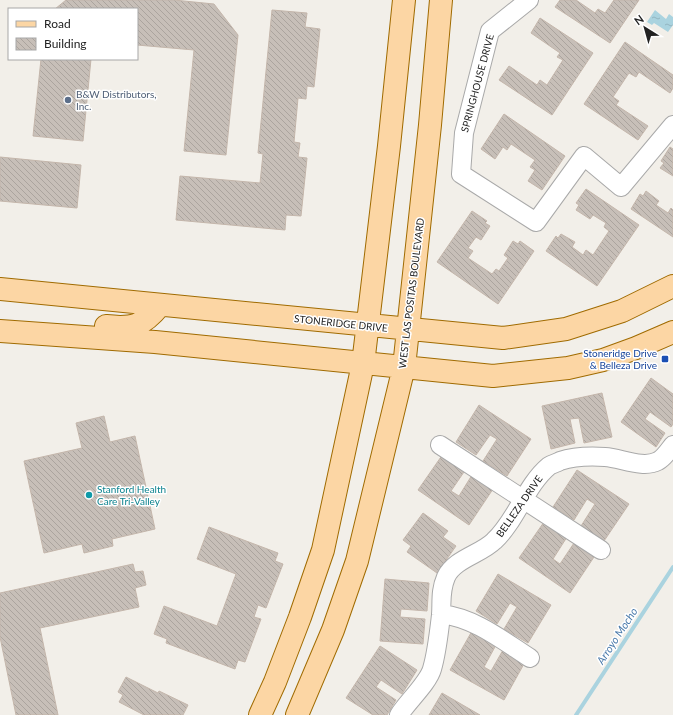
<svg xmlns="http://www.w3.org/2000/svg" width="673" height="715" viewBox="0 0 673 715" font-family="Lato,sans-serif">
<defs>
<pattern id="water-ripples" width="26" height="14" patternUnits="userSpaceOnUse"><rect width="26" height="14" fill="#aad3df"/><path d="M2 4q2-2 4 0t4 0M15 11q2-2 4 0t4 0" fill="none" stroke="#92b5bf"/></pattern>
<pattern id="building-back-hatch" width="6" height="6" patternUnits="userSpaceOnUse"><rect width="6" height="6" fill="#c7bfb8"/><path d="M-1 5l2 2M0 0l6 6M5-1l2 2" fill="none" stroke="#aba49e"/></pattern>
</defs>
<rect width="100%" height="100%" fill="#f2efe9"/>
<path fill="url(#water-ripples)" d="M 655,10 L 666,19 L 669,14 L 673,17 L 673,25 L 668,32 L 654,23 L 652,25 L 647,22 Z"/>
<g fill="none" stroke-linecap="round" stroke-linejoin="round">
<path stroke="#aad3df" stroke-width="4" d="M 576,715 L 673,567"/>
</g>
<path fill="url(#building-back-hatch)" stroke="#c4b6ab" d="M 66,0 L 174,0 L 214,4 L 238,35 L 226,155 L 184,151 L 194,50 L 137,45 L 137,9 L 55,9 Z
M 560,0 L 576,0 L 595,13 L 598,9 L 605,13 L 614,0 L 639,0 L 610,43 L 555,7 Z
M 272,10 L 307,13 L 305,27 L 320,29 L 314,87 L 307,86 L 306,99 L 298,98 L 294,142 L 300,143 L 298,157 L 307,158 L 301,216 L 286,215 L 285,230 L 176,220 L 180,176 L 260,183 L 263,154 L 258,153 Z
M 540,18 L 593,53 L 552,115 L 499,80 L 509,66 L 537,85 L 540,80 L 547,85 L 563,60 L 557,57 L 560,53 L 531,33 Z
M 625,42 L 673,75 L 673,88 L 670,93 L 639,72 L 636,77 L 629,73 L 613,97 L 619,101 L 616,105 L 648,126 L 638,140 L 584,104 Z
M 41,59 L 91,59 L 83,141 L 33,136 Z
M 504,114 L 565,156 L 542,190 L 528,181 L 535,170 L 530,167 L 535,160 L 511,144 L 507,150 L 503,147 L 495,159 L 481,149 Z
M 670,147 L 673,149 L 673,176 L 660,168 L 664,163 L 661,161 Z
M 0,157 L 81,165 L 77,208 L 0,201 Z
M 586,189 L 639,225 L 597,286 L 546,251 L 556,236 L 558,238 L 561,234 L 575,242 L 572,247 L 583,255 L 586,250 L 593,255 L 609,231 L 604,227 L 606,223 L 593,215 L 590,219 L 576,210 L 579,205 L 576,203 Z
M 646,191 L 659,201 L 656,205 L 668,213 L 671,208 L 673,210 L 673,237 L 631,209 L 640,194 L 643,196 Z
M 472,211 L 487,221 L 485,223 L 490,226 L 481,240 L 476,237 L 468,248 L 473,251 L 468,258 L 492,274 L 496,269 L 499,271 L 508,258 L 504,255 L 513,241 L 518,244 L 520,241 L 534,251 L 498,304 L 437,262 Z
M 651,378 L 673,394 L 673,424 L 671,427 L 650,412 L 645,419 L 665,433 L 656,447 L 621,422 Z
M 602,393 L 612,437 L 584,443 L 579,418 L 570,419 L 575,443 L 551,449 L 542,406 Z
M 479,405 L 531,439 L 507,476 L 483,461 L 497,439 L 490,435 L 476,455 L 456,442 Z
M 104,416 L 110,442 L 135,436 L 155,529 L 112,539 L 113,546 L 84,553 L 82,544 L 44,553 L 24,461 L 82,448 L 76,423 Z
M 443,454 L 466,469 L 451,491 L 459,496 L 472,475 L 493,489 L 469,525 L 418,490 Z
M 577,470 L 629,504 L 604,541 L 581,526 L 595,504 L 587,499 L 574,520 L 553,507 Z
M 423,513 L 448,531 L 443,537 L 456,546 L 437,573 L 407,552 L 411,546 L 403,540 Z
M 544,522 L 567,537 L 553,559 L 560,564 L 574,543 L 594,557 L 570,593 L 519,558 Z
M 209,527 L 278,553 L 275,561 L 283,564 L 266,608 L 258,605 L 254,617 L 261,619 L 245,662 L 238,660 L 235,669 L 166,643 L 167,639 L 154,634 L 164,606 L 217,626 L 236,574 L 197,559 Z
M 133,564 L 135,572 L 143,571 L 146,585 L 135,588 L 139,607 L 40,628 L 58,715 L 16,715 L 0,637 L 0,593 Z
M 498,574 L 551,605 L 528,643 L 504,629 L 517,607 L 510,603 L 497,624 L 476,611 Z
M 385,579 L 429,583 L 427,611 L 401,609 L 400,617 L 425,619 L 423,644 L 380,641 Z
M 472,631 L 496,645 L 484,667 L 491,671 L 503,650 L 525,662 L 504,700 L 450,670 Z
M 380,646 L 417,670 L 402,694 L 381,680 L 376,687 L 396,700 L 387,715 L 373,715 L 346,698 Z
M 126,677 L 158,693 L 159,691 L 188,705 L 183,715 L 144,715 L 119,702 L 123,695 L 118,692 Z
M 442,693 L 480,715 L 429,715 Z"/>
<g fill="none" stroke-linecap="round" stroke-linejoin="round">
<g stroke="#a9a9a9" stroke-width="20">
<path id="minor" d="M 529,0 L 490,31 L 464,133 L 461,174 L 536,222 L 584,156 L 621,187 L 673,125
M 440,445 L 601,550
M 441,614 C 475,618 502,640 530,658
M 399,715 C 408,701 428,683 432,669 C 437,652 439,632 441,615 C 442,601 440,591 446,577 C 454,559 481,554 494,541 C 516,521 526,485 549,466 C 552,464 557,463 560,461 C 575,456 590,456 605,457 C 621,458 643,469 658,461 C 664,458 669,450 673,445"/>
</g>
<g stroke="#a06b00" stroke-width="24">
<path id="major" d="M 0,289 L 503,338 L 566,329 L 622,311 L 673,286
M 106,326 C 133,329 143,326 160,305
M 0,331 L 155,342 L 493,376 L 568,368 L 603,360 L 636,348 L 673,332
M 260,715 L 275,682 L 300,617 L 323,550 L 363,364 L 389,146 L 404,0
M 297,715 L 333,630 L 357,561 L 404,367 L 430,125 L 441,0"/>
</g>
<use href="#minor" stroke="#fff" stroke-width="18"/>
<use href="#major" stroke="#fcd6a4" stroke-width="22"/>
</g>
<circle fill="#5c6f8a" stroke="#fff" stroke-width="1.5" cx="68" cy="100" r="4"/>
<rect fill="#1a4fb4" stroke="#fff" stroke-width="1.5" x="661" y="355" width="8" height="8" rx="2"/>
<circle fill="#0f9aa8" stroke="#fff" stroke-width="1.5" cx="89" cy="495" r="4"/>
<g text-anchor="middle" stroke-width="3" stroke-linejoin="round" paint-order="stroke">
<g font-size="10" fill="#222" stroke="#fff">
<text transform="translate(477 83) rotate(-75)" y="4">SPRINGHOUSE DRIVE</text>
<text transform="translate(411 293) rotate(-83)" y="4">WEST LAS POSITAS BOULEVARD</text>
<text transform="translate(341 323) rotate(6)" y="4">STONERIDGE DRIVE</text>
<text transform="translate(519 506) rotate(-55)" y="4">BELLEZA DRIVE</text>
</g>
<g font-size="10" fill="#4e5e75" stroke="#fff" text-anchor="start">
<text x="76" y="98">B&amp;W Distributors,<tspan x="76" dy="12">Inc.</tspan></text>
</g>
<g font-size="10" fill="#164399" stroke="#fff" text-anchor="end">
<text x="657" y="357">Stoneridge Drive<tspan x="657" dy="12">&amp; Belleza Drive</tspan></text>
</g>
<g font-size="10" fill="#0d838f" stroke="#fff" text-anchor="start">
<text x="97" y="493">Stanford Health<tspan x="97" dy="12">Care Tri-Valley</tspan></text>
</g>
<g font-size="11" font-style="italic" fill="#4a7aab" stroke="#fff">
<text transform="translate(617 636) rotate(-57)" y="4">Arroyo Mocho</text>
</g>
</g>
<rect x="8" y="8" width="130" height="52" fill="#ffffff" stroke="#a7a7a7"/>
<rect x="16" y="21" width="20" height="6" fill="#fcd6a4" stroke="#a7a7a7"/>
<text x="44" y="28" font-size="12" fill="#222222">Road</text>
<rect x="16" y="38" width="20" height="12" fill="url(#building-back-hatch)" stroke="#a7a7a7"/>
<text x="44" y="48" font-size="12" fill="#222222">Building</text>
<g transform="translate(645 28) rotate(323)" stroke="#ffffff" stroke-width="3" paint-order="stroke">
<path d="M0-3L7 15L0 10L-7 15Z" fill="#222222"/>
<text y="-6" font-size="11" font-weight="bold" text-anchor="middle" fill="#222222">N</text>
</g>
</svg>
